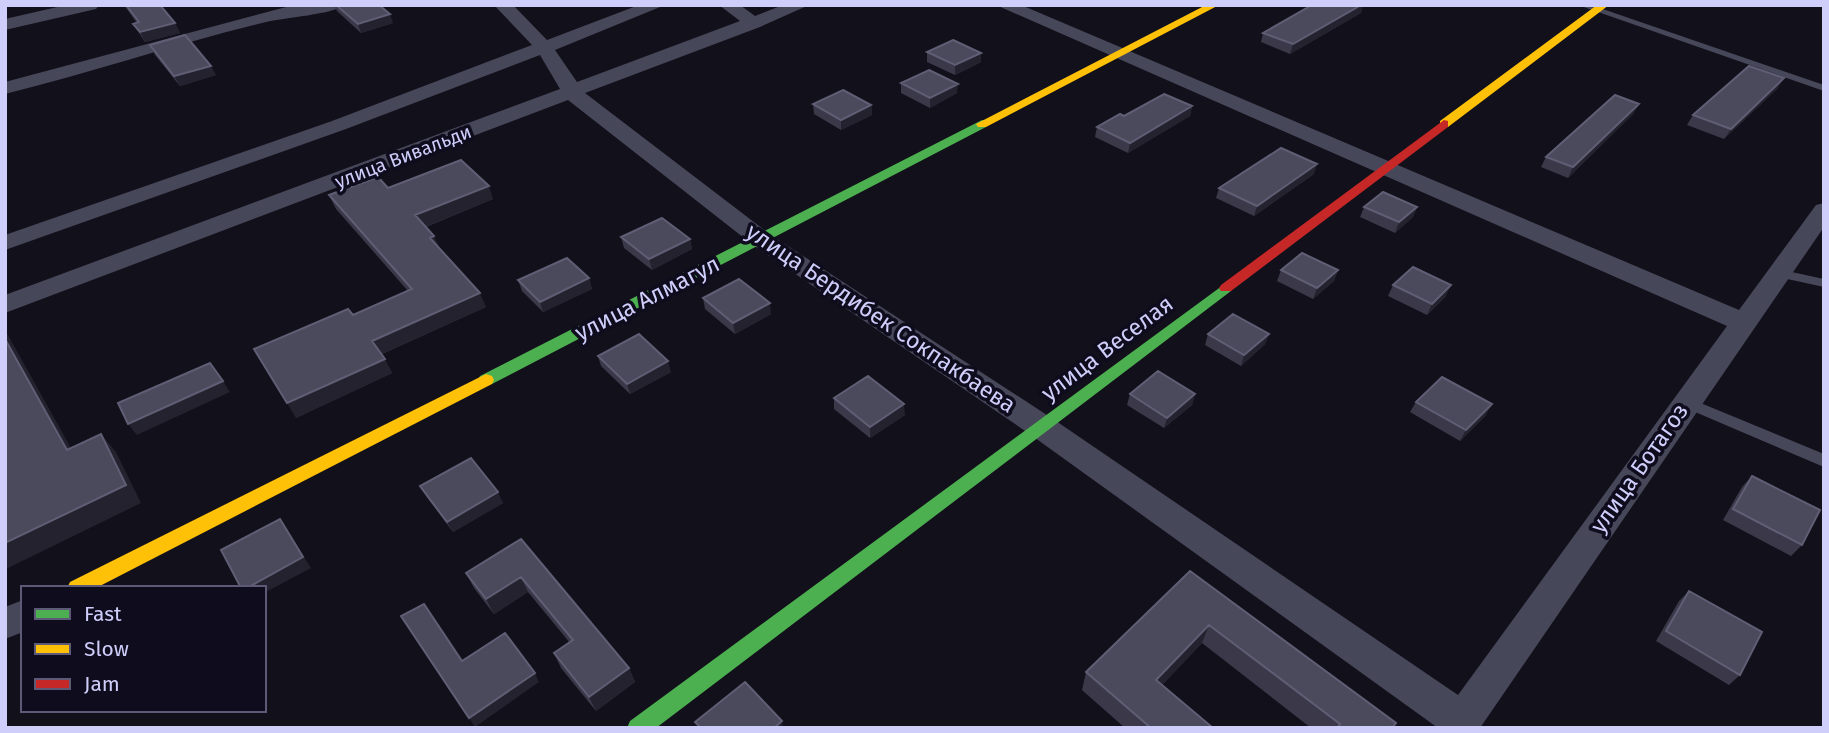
<svg xmlns="http://www.w3.org/2000/svg" width="1829" height="733" viewBox="0 0 1829 733" font-family="'Fira Sans',sans-serif">
<rect width="100%" height="100%" fill="#12101a"/>
<g fill="none" stroke-linecap="round" stroke-linejoin="round">
<path fill="#47475a" fill-rule="evenodd" d="M 1578,5 L 1591,5 L 1824,85 L 1824,91 Z
M 1778,269 L 1824,279 L 1824,287 L 1774,276 L 1772,273 L 1774,270 Z
M 1686,397 L 1824,454 L 1824,467 L 1681,406 L 1679,402 L 1681,398 Z"/>
<path fill="#47475a" fill-rule="evenodd" d="M 66,5 L 99,5 L 96,9 L 5,30 L 5,19 Z
M 344,5 C 335,14 282,18 266,22 C 178,43 93,72 5,94 L 5,82 L 290,6 Z
M 494,5 L 513,5 L 547,40 L 639,5 L 665,5 L 555,50 L 577,82 L 740,21 L 719,5 L 740,5 L 755,16 L 783,5 L 809,5 L 760,27 L 585,93 L 771,235 L 1053,419 L 1458,695 L 1727,326 L 996,5 L 1021,5 L 1739,310 L 1816,205 L 1824,203 L 1824,227 L 1480,728 L 1438,728 L 1031,435 L 753,245 L 568,100 L 5,313 L 5,295 L 560,89 L 540,55 L 346,129 L 5,250 L 5,235 L 332,121 L 532,45 Z
M 23,600 L 23,632 L 5,639 L 5,607 Z"/>
<path fill="#4caf50" fill-rule="evenodd" d="M 982,120 L 986,121 L 986,127 L 492,384 L 480,384 L 478,380 L 480,376 Z
M 1226,283 L 1233,288 L 1231,291 L 656,728 L 627,728 L 630,721 Z"/>
<path fill="#ffc107" fill-rule="evenodd" d="M 1206,5 L 1219,5 L 986,127 L 978,127 L 976,124 Z
M 1597,5 L 1609,5 L 1448,127 L 1440,127 L 1440,121 Z
M 486,374 L 492,376 L 494,380 L 492,384 L 96,588 L 67,588 L 70,582 Z"/>
<path fill="#c62828" fill-rule="evenodd" d="M 1444,120 L 1448,121 L 1448,127 L 1231,291 L 1221,291 L 1219,288 L 1221,285 Z"/>
</g>
<path fill="#3b3949" d="M 124,5 L 160,5 L 175,23 L 180,33 L 145,42 L 133,24 L 137,23 Z
M 334,5 L 379,5 L 393,23 L 361,33 L 337,11 Z
M 1312,5 L 1363,5 L 1361,13 L 1290,54 L 1261,42 L 1263,33 Z
M 150,45 L 216,75 L 180,86 L 155,55 Z
M 927,52 L 981,62 L 955,75 L 927,62 Z
M 901,83 L 957,93 L 930,108 L 901,93 Z
M 1778,88 L 1724,139 L 1687,125 L 1693,115 Z
M 813,104 L 871,105 L 872,115 L 841,130 L 814,114 Z
M 1192,106 L 1190,116 L 1128,153 L 1095,137 L 1097,127 L 1124,116 Z
M 1634,113 L 1568,178 L 1541,167 L 1546,157 Z
M 1314,174 L 1254,216 L 1216,198 L 1219,188 Z
M 388,188 L 493,199 L 426,227 L 439,248 L 486,307 L 382,354 L 392,373 L 296,418 L 353,315 L 408,291 L 336,209 L 329,195 Z
M 1364,207 L 1417,207 L 1413,217 L 1395,233 L 1360,217 Z
M 621,237 L 690,239 L 692,249 L 652,270 L 624,248 Z
M 1281,270 L 1338,270 L 1334,281 L 1313,299 L 1277,281 Z
M 589,278 L 592,289 L 543,312 L 522,291 L 518,280 Z
M 1393,285 L 1446,296 L 1427,315 L 1388,296 Z
M 703,298 L 771,314 L 735,334 L 705,309 Z
M 1208,334 L 1269,334 L 1265,344 L 1241,366 L 1205,345 Z
M 598,356 L 671,372 L 630,394 L 601,366 Z
M 1130,394 L 1195,394 L 1192,405 L 1164,428 L 1127,405 Z
M 834,398 L 905,415 L 870,438 L 834,409 Z
M 1416,402 L 1486,415 L 1460,441 L 1410,412 Z
M 1752,476 L 1802,545 L 1791,556 L 1723,520 L 1742,487 Z
M 420,486 L 503,503 L 453,532 L 426,496 Z
M 521,539 L 629,668 L 635,682 L 596,711 L 561,668 L 554,653 L 570,643 L 528,592 L 494,614 L 474,588 L 466,573 Z
M 1190,571 L 1392,728 L 1311,728 L 1202,643 L 1162,685 L 1213,728 L 1125,728 L 1082,690 L 1086,672 Z
M 1689,591 L 1740,675 L 1729,685 L 1656,641 L 1679,601 Z"/>
<path fill="#24222e" d="M 1361,5 L 1363,5 L 1361,13 L 1290,54 L 1293,44 Z
M 390,14 L 393,23 L 361,33 L 358,24 Z
M 175,23 L 180,33 L 145,42 L 140,32 Z
M 981,53 L 981,62 L 955,75 L 955,65 Z
M 211,66 L 216,75 L 180,86 L 174,76 Z
M 1784,78 L 1778,88 L 1724,139 L 1731,129 Z
M 958,84 L 957,93 L 930,108 L 930,98 Z
M 1639,104 L 1634,113 L 1568,178 L 1573,167 Z
M 871,105 L 872,115 L 841,130 L 841,120 Z
M 1192,106 L 1190,116 L 1128,153 L 1130,143 Z
M 1317,164 L 1314,174 L 1254,216 L 1257,206 Z
M 489,186 L 493,199 L 420,229 L 415,215 Z
M 1417,207 L 1413,217 L 1395,233 L 1399,222 Z
M 434,236 L 440,249 L 430,238 Z
M 690,239 L 692,249 L 652,270 L 649,259 Z
M 1338,270 L 1334,281 L 1313,299 L 1317,288 Z
M 589,278 L 592,289 L 543,312 L 540,302 Z
M 1451,285 L 1446,296 L 1427,315 L 1432,304 Z
M 480,293 L 486,307 L 379,355 L 372,341 Z
M 770,303 L 771,314 L 735,334 L 733,323 Z
M 5,332 L 8,335 L 82,468 L 67,450 L 5,339 Z
M 1269,334 L 1265,344 L 1241,366 L 1244,355 Z
M 385,359 L 392,373 L 296,418 L 287,403 Z
M 668,361 L 671,372 L 630,394 L 627,384 Z
M 223,381 L 230,392 L 137,435 L 128,424 Z
M 1195,394 L 1192,405 L 1164,428 L 1167,418 Z
M 904,404 L 905,415 L 870,438 L 870,427 Z
M 1492,404 L 1486,415 L 1460,441 L 1466,430 Z
M 101,434 L 116,452 L 141,503 L 8,568 L 5,566 L 5,543 Z
M 498,492 L 503,503 L 453,532 L 447,522 Z
M 280,519 L 311,568 L 264,593 L 264,588 L 247,588 Z
M 521,577 L 528,592 L 494,614 L 486,599 Z
M 1209,625 L 1202,643 L 1150,698 L 1156,680 Z
M 629,668 L 635,682 L 596,711 L 589,697 Z
M 535,673 L 539,682 L 475,727 L 469,718 Z
M 782,721 L 783,728 L 774,728 Z"/>
<path fill="#4b495c" stroke="#605e75" stroke-width="2" d="M 126,5 L 160,5 L 175,23 L 140,32 L 133,24 L 139,22 Z
M 336,5 L 379,5 L 390,14 L 358,24 Z
M 1312,5 L 1361,5 L 1293,44 L 1263,33 Z
M 185,35 L 211,66 L 174,76 L 150,45 Z
M 953,40 L 981,53 L 955,65 L 927,52 Z
M 1749,66 L 1784,78 L 1731,129 L 1693,115 Z
M 929,70 L 958,84 L 930,98 L 901,83 Z
M 843,90 L 871,105 L 841,120 L 813,104 Z
M 1164,94 L 1192,106 L 1130,143 L 1097,127 L 1120,114 L 1124,116 Z
M 1615,95 L 1639,104 L 1573,167 L 1546,157 Z
M 1281,148 L 1317,164 L 1257,206 L 1219,188 Z
M 461,160 L 489,186 L 415,215 L 434,236 L 430,238 L 480,293 L 372,341 L 385,359 L 287,403 L 254,349 L 348,309 L 353,315 L 412,289 L 329,195 L 378,177 L 388,188 Z
M 1383,192 L 1417,207 L 1399,222 L 1364,207 Z
M 662,218 L 690,239 L 649,259 L 621,237 Z
M 1302,253 L 1338,270 L 1317,288 L 1281,270 Z
M 567,258 L 589,278 L 540,302 L 518,280 Z
M 1413,267 L 1451,285 L 1432,304 L 1393,285 Z
M 739,279 L 770,303 L 733,323 L 703,298 Z
M 1233,314 L 1269,334 L 1244,355 L 1208,334 Z
M 639,334 L 668,361 L 627,384 L 598,356 Z
M 5,339 L 67,450 L 101,434 L 126,485 L 5,543 Z
M 210,363 L 223,381 L 128,424 L 118,403 Z
M 1158,371 L 1195,394 L 1167,418 L 1130,394 Z
M 868,376 L 904,404 L 870,427 L 834,398 Z
M 1442,377 L 1492,404 L 1466,430 L 1416,402 Z
M 471,458 L 498,492 L 447,522 L 420,486 Z
M 1752,476 L 1820,510 L 1802,545 L 1733,509 Z
M 280,519 L 303,557 L 247,588 L 241,588 L 221,550 Z
M 521,539 L 629,668 L 589,697 L 554,653 L 573,640 L 521,577 L 486,599 L 466,573 Z
M 1190,571 L 1396,723 L 1392,728 L 1337,728 L 1340,724 L 1209,625 L 1156,680 L 1213,728 L 1151,728 L 1086,672 Z
M 1689,591 L 1762,632 L 1740,675 L 1666,631 Z
M 424,604 L 462,661 L 505,633 L 535,673 L 469,718 L 401,616 Z
M 745,682 L 782,721 L 774,728 L 701,728 L 695,722 Z"/>
<g text-anchor="middle" stroke-width="7" stroke-linejoin="round" paint-order="stroke">
<g font-size="19" fill="#cfcefb" stroke="#0f0d1d">
<text transform="translate(403 156) rotate(-21)" y="7">улица Вивальди</text>
</g>
<g font-size="23" fill="#cfcefb" stroke="#0f0d1d">
<text transform="translate(647 298) rotate(-27)" y="8">улица Алмагул</text>
<text transform="translate(881 318) rotate(34)" y="8">улица Бердибек Сокпакбаева</text>
<text transform="translate(1107 348) rotate(-37)" y="8">улица Веселая</text>
<text transform="translate(1639 468) rotate(-55)" y="8">улица Ботагоз</text>
</g>
</g>
<rect width="1829" height="733" fill="none" stroke="#cfcefb" stroke-width="14"/>
<rect x="21" y="586" width="245" height="126" fill="#0f0d1d" stroke="#5c5a76" stroke-width="2"/>
<rect x="35" y="609" width="35" height="10" fill="#4caf50" stroke="#5c5a76" stroke-width="2"/>
<text x="84" y="621" font-size="21" fill="#cfcefb">Fast</text>
<rect x="35" y="644" width="35" height="10" fill="#ffc107" stroke="#5c5a76" stroke-width="2"/>
<text x="84" y="656" font-size="21" fill="#cfcefb">Slow</text>
<rect x="35" y="679" width="35" height="10" fill="#c62828" stroke="#5c5a76" stroke-width="2"/>
<text x="84" y="691" font-size="21" fill="#cfcefb">Jam</text>
</svg>
